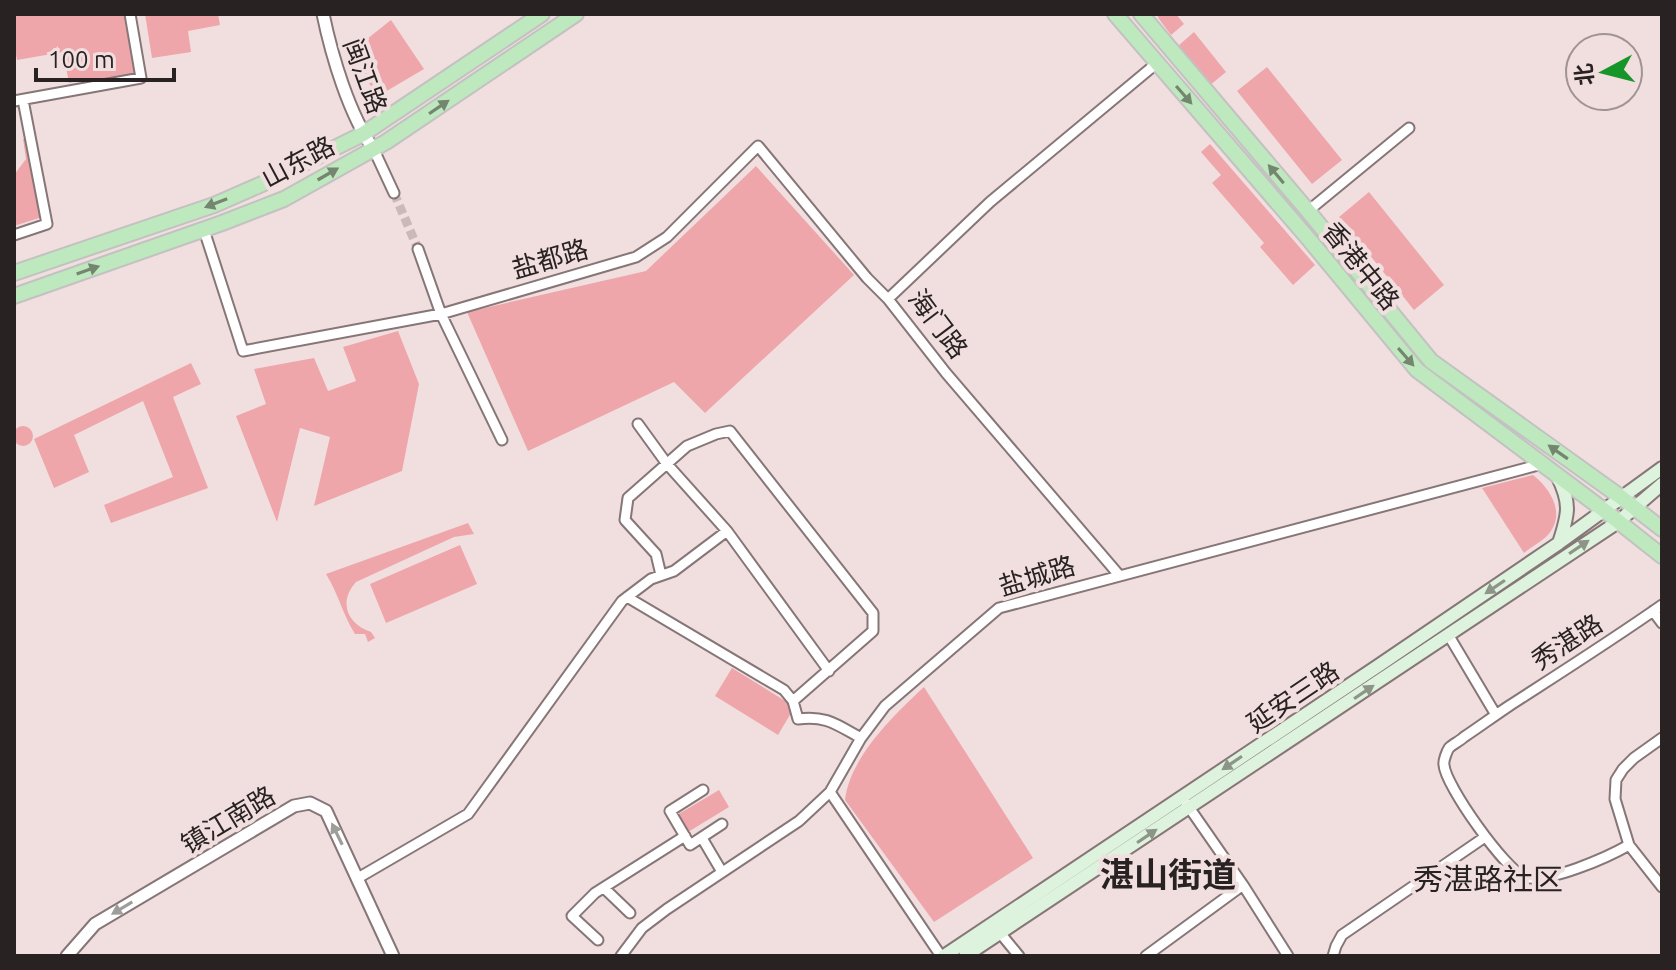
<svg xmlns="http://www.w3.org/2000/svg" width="1676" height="970" viewBox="0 0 1676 970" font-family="Ubuntu,'Noto Sans SC',sans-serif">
<rect width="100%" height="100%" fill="#f1dfdf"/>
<path fill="#eea6aa" d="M 14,14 L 127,14 L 138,74 L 82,85 L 81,80 L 69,83 L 63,52 L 17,60 L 14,43 Z
M 145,14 L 218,14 L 220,25 L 188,31 L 191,52 L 152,58 Z
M 1157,14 L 1176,14 L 1184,24 L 1171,35 L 1159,19 Z
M 391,20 L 424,69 L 385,92 L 371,86 L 348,54 Z
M 1194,32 L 1226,72 L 1209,86 L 1178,46 Z
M 1267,67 L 1342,160 L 1312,184 L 1237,91 Z
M 29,138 L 41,215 L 39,218 L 14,226 L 14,175 L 26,159 L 23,139 Z
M 1210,144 L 1315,265 L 1293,285 L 1260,247 L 1264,243 L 1212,183 L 1221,175 L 1201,152 Z
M 756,166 L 854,275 L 705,413 L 674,382 L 528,451 L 467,312 L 646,271 Z
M 1369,192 L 1444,285 L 1414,310 L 1339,217 Z
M 398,331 L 419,384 L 402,471 L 314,506 L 330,437 L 300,428 L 277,522 L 236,416 L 266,404 L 254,369 L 314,358 L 328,391 L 356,381 L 343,347 Z
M 191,363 L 201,384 L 173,397 L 208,488 L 111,523 L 104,505 L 173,477 L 143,401 L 74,435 L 89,472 L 54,488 L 34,439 Z
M13 436a10 10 0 1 1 20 0a10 10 0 1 1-20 0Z
M 1533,475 C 1552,490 1567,516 1546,537 C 1539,543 1531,547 1524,553 L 1482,488 Z
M 468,523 L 474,534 L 454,537 L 356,582 C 338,602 347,624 371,632 L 375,638 L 368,642 L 365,634 L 355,634 C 343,615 338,593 326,574 Z
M 460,545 L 477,584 L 386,623 L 370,584 Z
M 732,668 L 790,704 L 791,713 L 778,735 L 715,696 Z
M 924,687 L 1033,858 L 934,922 L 845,800 C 850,757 894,715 924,687 Z
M 719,790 L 729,807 L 688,832 L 677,815 Z"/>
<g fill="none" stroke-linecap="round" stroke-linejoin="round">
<path stroke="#c9b9b9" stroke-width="9" stroke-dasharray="9 4.5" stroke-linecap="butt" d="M 394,193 L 418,249"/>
<g stroke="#867677" stroke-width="13">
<path id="minor" d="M 14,101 L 141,78 L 130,14
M 374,150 L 394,193
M 1308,211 L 1409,128
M 204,230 L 243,351 L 441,314 L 636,257 L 667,237 L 758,146 L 867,278 L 888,299
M 14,235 L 47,224 L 23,100
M 418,249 L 441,314 L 502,440
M 638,424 L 667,464 L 727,531 L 829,671
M 661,575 L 656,554 L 625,520 L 628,498 L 687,446 L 716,434 L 730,431 L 873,613 L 873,631 L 793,701
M 1119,575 L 946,373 L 888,299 L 990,202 L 1157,63
M 627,597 L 784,690 L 793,701 L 798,719 C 826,715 837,725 861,738
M 1653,611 L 1662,623
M 1449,636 L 1496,715
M 1662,738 L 1634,758 L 1623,769 L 1616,780 L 1615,799 L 1629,845 L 1662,887
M 703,790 L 670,811 L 690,845 L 722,824
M 830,792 L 941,956
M 1186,803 L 1243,885 L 1288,956
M 702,838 L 722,872
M 1629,845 C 1608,857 1548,884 1525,877 C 1506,871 1445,785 1444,765 C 1443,761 1447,751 1449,748 C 1453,744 1460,741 1464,737 C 1479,727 1494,716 1509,706 C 1560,673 1612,640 1662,605
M 358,878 L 468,814 L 622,601 L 651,579 L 674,571 L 727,531
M 604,888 L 630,913
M 996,928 L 1019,956
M 598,940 L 572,916 L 595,893 L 685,836
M 621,956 L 642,928 L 667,909 L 799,821 L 830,792 L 861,738 L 885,706 L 999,608 L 1542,464
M 1146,956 L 1243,885
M 1333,956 L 1336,946 L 1342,935 L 1485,837"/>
</g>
<g stroke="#867677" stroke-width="15">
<path id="tertiary" d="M 323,14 C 332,57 349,114 374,150
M 67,956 L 95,924 L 294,806 L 310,803 L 326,811 L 393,956"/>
</g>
<g stroke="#867677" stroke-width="16">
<path id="secondary" d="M 1557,475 C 1571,503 1569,513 1559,543
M 944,956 L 1378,666 L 1559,543 L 1662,468
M 965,956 L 1618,522 L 1662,484"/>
</g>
<g stroke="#c3c1c1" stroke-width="18">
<path id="primary" d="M 1115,14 L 1307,237 L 1417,370 L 1605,511 L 1662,556
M 1141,14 L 1308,211 L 1431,361 L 1622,498 L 1662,529
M 14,273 L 214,205 L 262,184 L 363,134 L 542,14
M 14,296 L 222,223 L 284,199 L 386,142 L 576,14"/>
</g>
<use href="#minor" stroke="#fff" stroke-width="9"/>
<use href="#tertiary" stroke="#fff" stroke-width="11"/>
<use href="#secondary" stroke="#def3de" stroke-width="12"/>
<use href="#primary" stroke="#bee8be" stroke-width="14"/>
</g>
<defs><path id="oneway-solid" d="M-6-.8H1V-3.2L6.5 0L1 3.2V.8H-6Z" transform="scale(2)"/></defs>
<g fill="#748570">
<use href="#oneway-solid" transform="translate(1184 95) rotate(49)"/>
<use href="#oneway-solid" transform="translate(439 107) rotate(-34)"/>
<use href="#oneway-solid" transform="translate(328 174) rotate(-30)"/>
<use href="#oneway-solid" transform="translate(1276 174) rotate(-130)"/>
<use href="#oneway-solid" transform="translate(216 203) rotate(159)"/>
<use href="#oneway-solid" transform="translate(88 270) rotate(-19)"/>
<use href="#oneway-solid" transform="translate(1406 357) rotate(49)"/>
<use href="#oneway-solid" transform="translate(1558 452) rotate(-145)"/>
</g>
<g fill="#8d9589">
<use href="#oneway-solid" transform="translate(1579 547) rotate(-34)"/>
<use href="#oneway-solid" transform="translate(1495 587) rotate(146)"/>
<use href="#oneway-solid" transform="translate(1364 692) rotate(-34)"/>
<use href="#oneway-solid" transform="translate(1232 763) rotate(146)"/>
<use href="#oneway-solid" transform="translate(1147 836) rotate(-34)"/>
</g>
<g fill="#9f9c9c">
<use href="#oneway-solid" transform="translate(337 834) rotate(-116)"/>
<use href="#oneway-solid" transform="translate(122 908) rotate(149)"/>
</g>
<g text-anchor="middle" stroke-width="8" stroke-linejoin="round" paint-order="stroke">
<g font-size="26" fill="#292222" stroke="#f1dfdf">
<text transform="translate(365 76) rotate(70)" y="9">闽江路</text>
<text transform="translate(298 162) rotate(-28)" y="9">山东路</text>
<text transform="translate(550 259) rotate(-16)" y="9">盐都路</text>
<text transform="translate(1361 266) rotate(51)" y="9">香港中路</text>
<text transform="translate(938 324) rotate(53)" y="9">海门路</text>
<text transform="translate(1037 576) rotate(-17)" y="9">盐城路</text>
<text transform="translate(1567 642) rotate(-33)" y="9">秀湛路</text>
<text transform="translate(1293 697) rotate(-34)" y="9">延安三路</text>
<text transform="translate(228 820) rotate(-31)" y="9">镇江南路</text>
</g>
<g font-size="30" fill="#292222" stroke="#f1dfdf">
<text x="1488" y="890">秀湛路社区</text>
</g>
<g font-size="34" font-weight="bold" fill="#292222" stroke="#f1dfdf">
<text x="1168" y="887">湛山街道</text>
</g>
</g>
<rect width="1676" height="970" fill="none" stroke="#292222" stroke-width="32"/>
<g transform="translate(1604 72) rotate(263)"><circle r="38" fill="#f1dfdf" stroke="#a19393" stroke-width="2"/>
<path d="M0-6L14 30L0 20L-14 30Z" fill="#169628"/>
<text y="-12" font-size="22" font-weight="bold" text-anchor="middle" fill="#292222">北</text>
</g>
<path d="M36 68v12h138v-12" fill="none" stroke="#292222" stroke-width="4"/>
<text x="48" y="68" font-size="24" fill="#292222" stroke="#f1dfdf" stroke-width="6" paint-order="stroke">100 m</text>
</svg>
